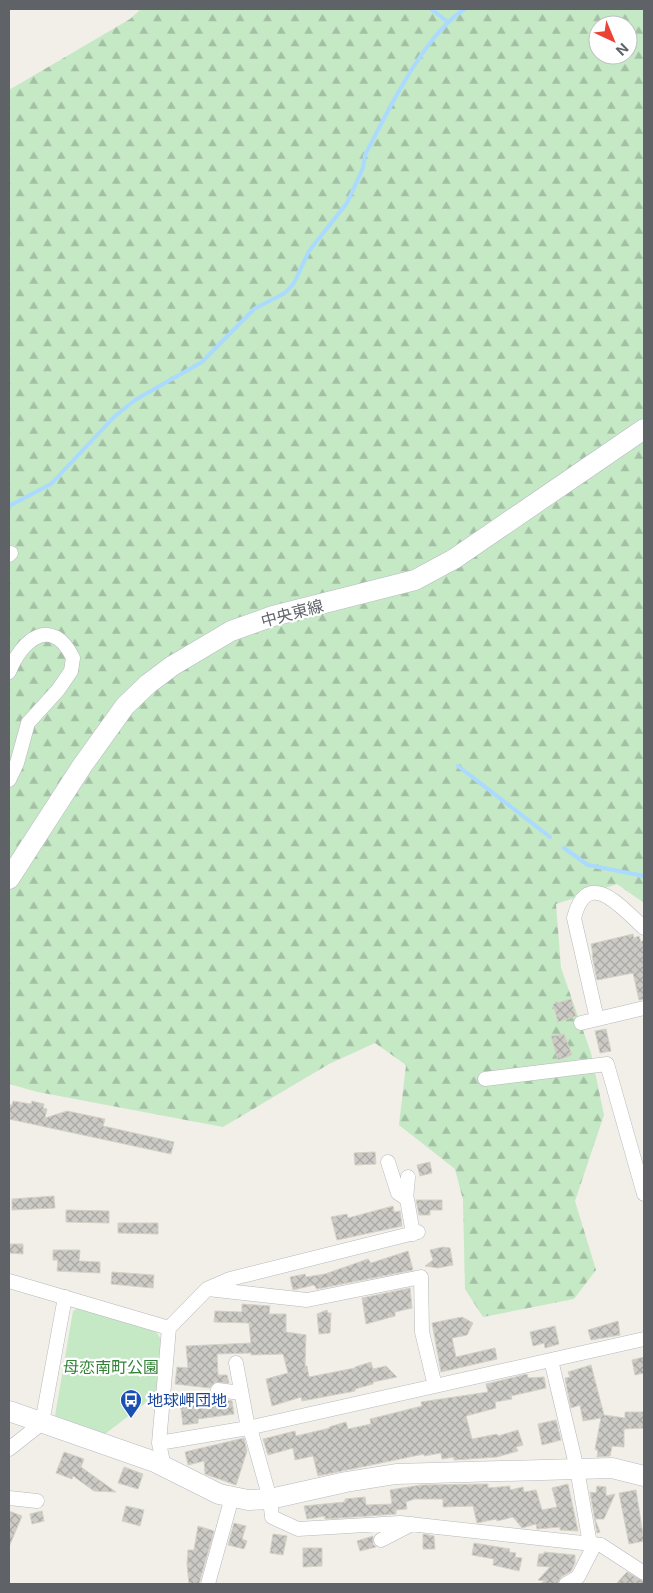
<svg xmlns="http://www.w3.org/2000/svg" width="653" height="1593" viewBox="0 0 653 1593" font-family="Inter,'Noto Sans JP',sans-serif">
<defs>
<pattern id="forest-firs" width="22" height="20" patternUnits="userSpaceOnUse" patternTransform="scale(1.25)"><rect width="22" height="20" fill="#c5e8c5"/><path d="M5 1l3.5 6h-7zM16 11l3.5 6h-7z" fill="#a3c0a4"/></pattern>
<pattern id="building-cross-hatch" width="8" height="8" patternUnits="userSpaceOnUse" patternTransform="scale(1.25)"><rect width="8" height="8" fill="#cccac5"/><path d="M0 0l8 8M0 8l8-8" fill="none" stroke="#a9a8a4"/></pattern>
</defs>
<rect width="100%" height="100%" fill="#f1efe8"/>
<path fill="url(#forest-firs)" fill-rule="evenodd" d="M 141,9 L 644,9 L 644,903 L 617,884 L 556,904 L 561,968 L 591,1053 L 604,1115 L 575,1201 L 596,1270 L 574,1299 L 483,1317 L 465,1289 L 463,1200 L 455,1169 L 399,1125 L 406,1065 L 375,1043 L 329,1064 L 223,1127 L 38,1092 L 9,1084 L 9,90 L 130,19 ZM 598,25 L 628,25 L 628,55 L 598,55 Z"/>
<path fill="#c5e8c5" d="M 78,1308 L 156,1332 L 161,1339 L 157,1394 L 105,1434 L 55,1416 L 73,1311 Z"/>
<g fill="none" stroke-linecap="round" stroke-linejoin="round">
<path stroke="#aadaff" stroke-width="4" d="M 431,9 L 448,22
M 9,506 L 51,484 L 115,416 L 135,400 L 202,362 L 254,309 L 285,293 L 294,283 L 309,251 L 347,203 L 363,168 L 365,155 C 387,113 425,33 465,9
M 458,766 L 550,837
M 564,848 L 588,865 L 644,876"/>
</g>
<path fill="url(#building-cross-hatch)" stroke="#d6d1c6" d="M 633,934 L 634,938 L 639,936 L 641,942 L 644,939 L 644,999 L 639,1000 L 633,973 L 597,980 L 592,955 L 593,955 L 591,944 Z
M 571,999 L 576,1016 L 558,1022 L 553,1004 Z
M 606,1029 L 611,1051 L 600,1053 L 595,1031 Z
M 564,1034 L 572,1055 L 558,1060 L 551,1036 Z
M 13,1101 L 31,1104 L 32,1101 L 44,1104 L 43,1108 L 47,1109 L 45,1118 L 67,1111 L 105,1119 L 103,1126 L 174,1142 L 171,1154 L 9,1119 L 9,1105 L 12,1105 Z
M 375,1152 L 376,1164 L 355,1165 L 354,1153 Z
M 430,1162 L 432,1173 L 420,1176 L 417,1165 Z
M 54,1196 L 55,1208 L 12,1210 L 12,1199 Z
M 416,1200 L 442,1200 L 442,1210 L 430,1210 L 430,1215 L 419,1215 Z
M 393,1206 L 394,1212 L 400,1211 L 402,1226 L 337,1240 L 331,1217 L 347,1214 L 348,1218 Z
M 66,1210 L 109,1211 L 109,1223 L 66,1222 Z
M 118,1223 L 158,1223 L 158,1234 L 118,1233 Z
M 9,1244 L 23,1244 L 23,1254 L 9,1253 Z
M 443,1247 L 450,1248 L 453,1265 L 438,1268 L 425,1266 L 433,1260 L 430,1250 Z
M 53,1250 L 80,1250 L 79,1261 L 100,1262 L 100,1273 L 57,1271 L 58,1260 L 53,1260 Z
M 408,1251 L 413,1270 L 317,1289 L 314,1285 L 293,1290 L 290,1277 L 305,1274 L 306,1277 L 325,1274 L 368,1259 L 371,1263 Z
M 112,1272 L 154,1275 L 153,1288 L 111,1284 Z
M 410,1288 L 412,1308 L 395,1312 L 395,1316 L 366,1324 L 362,1298 Z
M 242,1304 L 270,1306 L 269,1314 L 286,1314 L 286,1332 L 306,1335 L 305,1366 L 307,1366 L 309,1377 L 355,1368 L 355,1367 L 371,1362 L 373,1369 L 386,1366 L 397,1377 L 373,1382 L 373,1384 L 355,1389 L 355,1391 L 302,1401 L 301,1397 L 272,1406 L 266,1379 L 288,1373 L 283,1354 L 251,1355 L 251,1353 L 217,1354 L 218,1375 L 227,1375 L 229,1383 L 215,1382 L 210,1388 L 175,1384 L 177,1367 L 188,1368 L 186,1346 L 251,1343 L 249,1323 L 214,1322 L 215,1311 L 242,1312 Z
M 327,1310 L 328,1313 L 331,1313 L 330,1333 L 319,1334 L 317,1314 Z
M 462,1317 L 473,1323 L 467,1335 L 452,1338 L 456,1357 L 495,1348 L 497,1359 L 441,1372 L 432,1323 Z
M 618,1321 L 620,1335 L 591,1340 L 588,1330 Z
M 555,1326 L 559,1344 L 545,1348 L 544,1343 L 533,1346 L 530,1332 Z
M 644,1357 L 644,1373 L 635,1375 L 632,1360 Z
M 591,1365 L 604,1415 L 625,1418 L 625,1412 L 644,1412 L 644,1428 L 624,1429 L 624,1447 L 612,1446 L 610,1456 L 597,1457 L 598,1451 L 595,1449 L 601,1418 L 583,1421 L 580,1405 L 571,1408 L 567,1389 L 565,1378 L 570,1377 L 568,1372 Z
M 527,1374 L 528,1378 L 544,1377 L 546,1388 L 511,1396 L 512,1399 L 495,1402 L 496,1408 L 466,1416 L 472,1439 L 497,1434 L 498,1436 L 518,1430 L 523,1445 L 516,1447 L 518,1451 L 497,1457 L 454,1460 L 454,1457 L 442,1459 L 441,1453 L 424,1456 L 424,1454 L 318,1476 L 313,1456 L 295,1460 L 293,1448 L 268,1455 L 263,1439 L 295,1431 L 296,1436 L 330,1428 L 329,1427 L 346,1422 L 348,1429 L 371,1424 L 370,1419 L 422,1406 L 421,1402 L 488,1392 L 486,1384 Z
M 213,1397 L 232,1401 L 234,1414 L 198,1419 L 198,1423 L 183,1425 L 180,1401 Z
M 556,1420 L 561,1440 L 542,1445 L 538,1424 Z
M 244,1438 L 247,1451 L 236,1485 L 205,1474 L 204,1461 L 188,1465 L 185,1452 Z
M 64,1452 L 84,1459 L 81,1467 L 116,1492 L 94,1491 L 73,1476 L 72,1479 L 56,1473 Z
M 124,1467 L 143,1474 L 138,1489 L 118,1483 Z
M 488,1484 L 488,1488 L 510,1486 L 510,1490 L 523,1487 L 524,1492 L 536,1490 L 542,1510 L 557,1507 L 552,1488 L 568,1484 L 578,1531 L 560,1530 L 560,1527 L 537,1529 L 536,1524 L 522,1528 L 513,1517 L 497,1521 L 496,1519 L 477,1523 L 473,1506 L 443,1507 L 443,1499 L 414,1499 L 406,1502 L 407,1509 L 396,1510 L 396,1514 L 325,1519 L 325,1516 L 307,1519 L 304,1506 L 345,1502 L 345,1499 L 365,1497 L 366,1505 L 392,1504 L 390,1490 L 421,1485 Z
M 597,1486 L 606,1487 L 606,1496 L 615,1494 L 604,1519 L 595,1519 L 600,1532 L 597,1533 L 590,1492 L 596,1493 Z
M 636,1490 L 644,1541 L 629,1544 L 619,1493 Z
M 126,1506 L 144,1510 L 140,1526 L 122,1521 Z
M 9,1511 L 22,1516 L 9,1547 Z
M 42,1511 L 44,1521 L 32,1524 L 30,1514 Z
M 234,1523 L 246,1526 L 242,1539 L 247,1541 L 244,1549 L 228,1545 Z
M 198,1526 L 214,1531 L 199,1584 L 189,1584 L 187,1564 L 188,1550 L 194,1550 Z
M 273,1534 L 287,1536 L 283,1555 L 270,1553 Z
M 423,1534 L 434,1536 L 435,1549 L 423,1549 Z
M 373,1536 L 373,1544 L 376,1547 L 360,1551 L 357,1541 Z
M 474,1543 L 510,1549 L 509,1552 L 516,1553 L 515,1557 L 522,1558 L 519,1571 L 493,1565 L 494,1559 L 472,1555 Z
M 303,1548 L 322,1548 L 322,1566 L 303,1567 Z
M 544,1552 L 575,1555 L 575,1563 L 571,1571 L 561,1577 L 557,1584 L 540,1584 L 545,1581 L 538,1580 L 550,1567 L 537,1566 L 539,1554 L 544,1554 Z
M 627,1572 L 644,1582 L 644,1584 L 616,1584 Z"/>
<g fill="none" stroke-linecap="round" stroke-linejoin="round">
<g stroke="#b5b8bc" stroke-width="15">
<path id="street" d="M 9,555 L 11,553
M 9,672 C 22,639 52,615 73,658 L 71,671 L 58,690 L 28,723 L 17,763 L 9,780
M 597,1019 L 574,918 C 587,865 623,909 644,928
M 581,1023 L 644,1008
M 485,1079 L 607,1064 L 644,1194
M 388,1162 L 398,1193 L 407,1199 L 413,1234
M 406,1199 L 408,1177
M 9,1281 L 169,1328
M 208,1289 L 307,1300 L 421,1277 L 422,1332 L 435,1386
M 551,1360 L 577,1469 L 590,1544
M 236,1363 L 248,1428 L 252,1435 L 270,1499 L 272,1517 L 298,1529 L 400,1523 L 601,1545 L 644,1573
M 218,1390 L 241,1393
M 159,1443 L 248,1428 L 644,1339
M 9,1449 L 42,1423 L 65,1297
M 164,1467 L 159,1443 L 169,1328 L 207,1289 L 230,1279 L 418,1232
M 9,1498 L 37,1501
M 381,1540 L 412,1524
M 208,1584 L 232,1497
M 566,1584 L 578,1577 L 595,1544"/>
</g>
<g stroke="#b6babf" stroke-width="21">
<path id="secondary" d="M 9,879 L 82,766 L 125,706 L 148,684 L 172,666 L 231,631 L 273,616 L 415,580 L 454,559 L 644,429
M 9,1411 L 155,1462 L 219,1494 L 248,1500 L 270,1499 L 346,1482 L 396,1474 L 612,1468 L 644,1476"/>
</g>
<use href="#street" stroke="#fff" stroke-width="14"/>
<use href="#secondary" stroke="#fff" stroke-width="20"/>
</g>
<defs>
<g id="bus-pin" transform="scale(1.125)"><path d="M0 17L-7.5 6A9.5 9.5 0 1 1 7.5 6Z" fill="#1a4fb4" stroke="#fff"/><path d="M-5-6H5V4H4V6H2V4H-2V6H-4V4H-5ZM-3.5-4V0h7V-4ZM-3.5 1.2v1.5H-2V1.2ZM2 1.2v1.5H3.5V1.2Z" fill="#fff"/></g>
</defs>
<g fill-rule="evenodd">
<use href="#bus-pin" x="131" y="1400"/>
</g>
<g text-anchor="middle" stroke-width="4.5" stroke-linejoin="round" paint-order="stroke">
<g font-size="16" fill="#5f6368" stroke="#fff">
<text transform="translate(292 613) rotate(-15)" y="6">中央東線</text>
</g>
<g font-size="16" fill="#348238" stroke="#fff">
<text x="111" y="1373">母恋南町公園</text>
</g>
<g font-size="16" fill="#164399" stroke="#fff" text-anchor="start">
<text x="147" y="1406">地球岬団地</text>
</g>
</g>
<rect width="653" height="1593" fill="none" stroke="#5f6368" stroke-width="20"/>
<g transform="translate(613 40) rotate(136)"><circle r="24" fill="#ffffff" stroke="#bfc1c3"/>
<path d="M0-4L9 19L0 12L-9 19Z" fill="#ea4335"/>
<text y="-8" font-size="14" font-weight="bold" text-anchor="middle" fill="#5f6368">N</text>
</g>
</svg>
